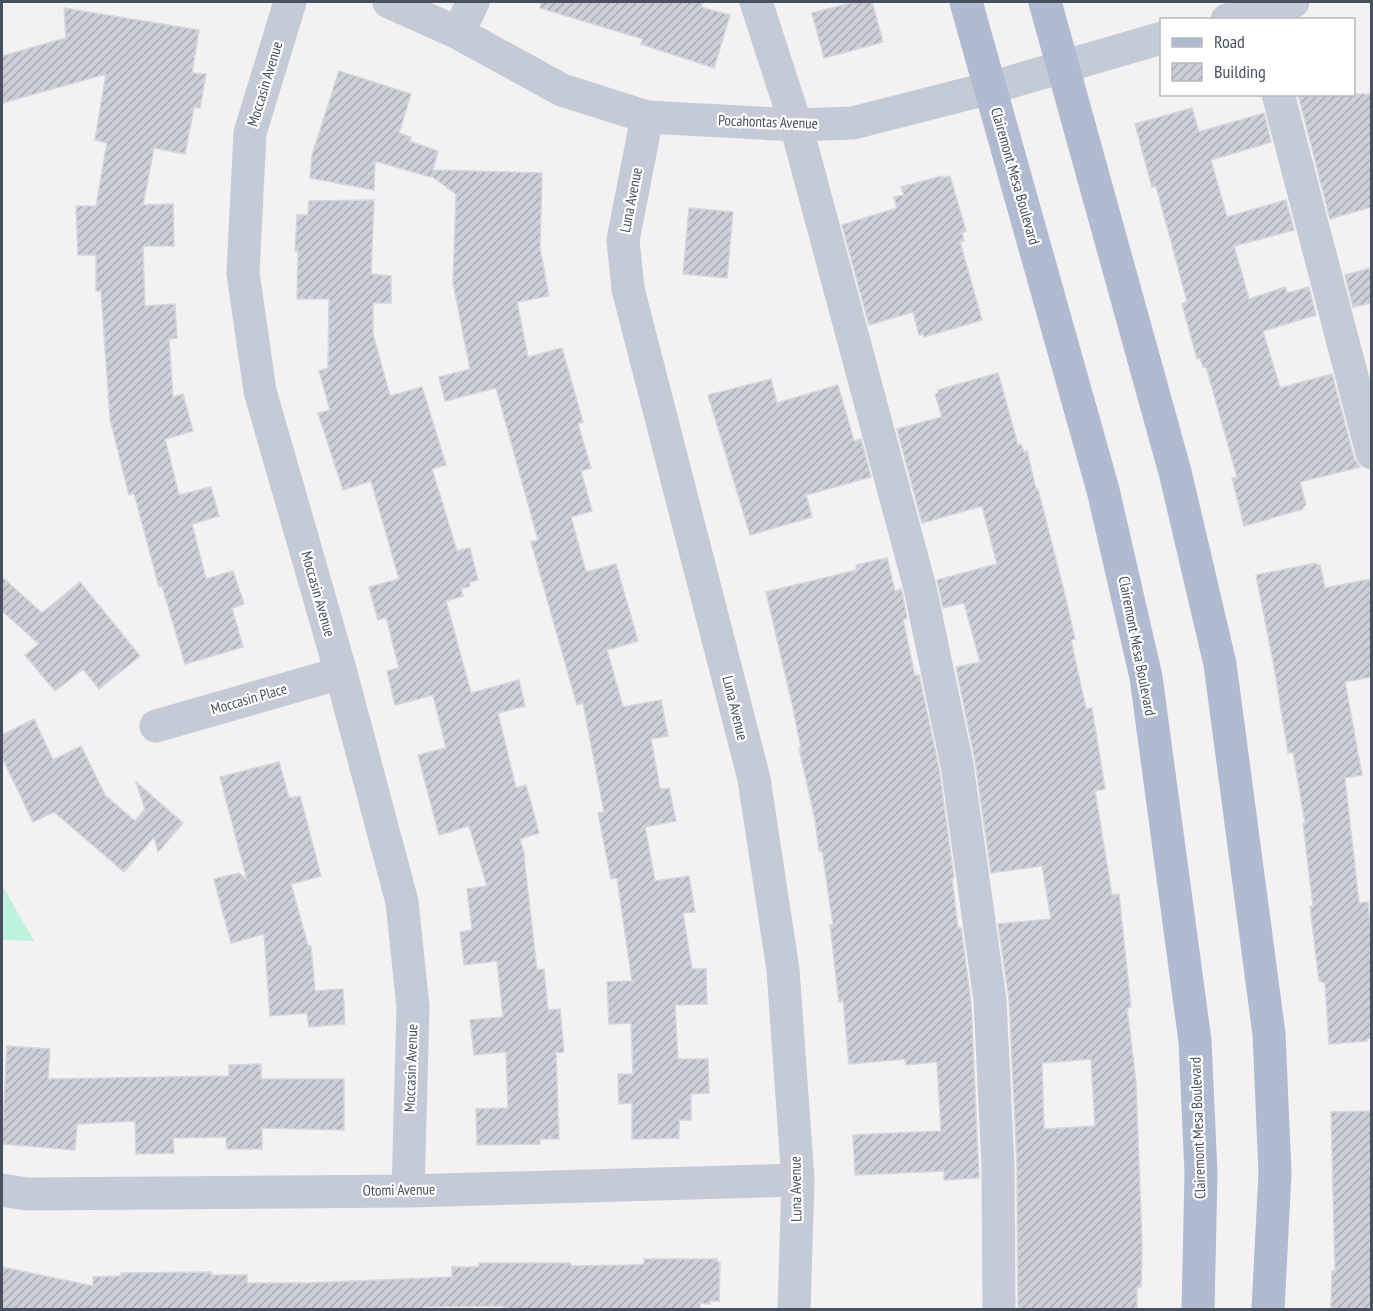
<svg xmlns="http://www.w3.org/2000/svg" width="1373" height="1311" viewBox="0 0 1373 1311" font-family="'PT Sans Narrow',sans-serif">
<defs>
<pattern id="building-hatch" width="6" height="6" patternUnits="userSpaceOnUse" patternTransform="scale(1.5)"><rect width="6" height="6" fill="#cdcfd6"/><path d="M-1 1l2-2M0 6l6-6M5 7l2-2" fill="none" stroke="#a8aab1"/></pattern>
</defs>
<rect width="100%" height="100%" fill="#f3f1f1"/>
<path fill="#bef2dc" d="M 2,885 L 34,941 L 2,940 Z"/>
<path fill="url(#building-hatch)" stroke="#d5d5dd" stroke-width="1.5" fill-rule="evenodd" d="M 541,2 L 703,2 L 701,7 L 730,15 L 714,68 L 641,44 L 643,39 L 540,8 Z
M 855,2 L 872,2 L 883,42 L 824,58 L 812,13 Z
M 64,8 L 199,30 L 192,73 L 206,74 L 200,108 L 194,107 L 185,154 L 154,148 L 143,205 L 173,204 L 174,246 L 143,246 L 145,306 L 175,304 L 177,338 L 169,339 L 173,397 L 183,394 L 193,431 L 165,439 L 179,495 L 211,487 L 219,516 L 192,524 L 206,579 L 233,571 L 244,604 L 232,608 L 243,647 L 185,664 L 162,586 L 159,587 L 134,493 L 129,495 L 110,419 L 101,291 L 96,291 L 96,255 L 78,255 L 76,206 L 96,206 L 107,143 L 95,140 L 106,74 L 2,103 L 2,56 L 66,38 Z
M 339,71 L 411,94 L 399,133 L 411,137 L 409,141 L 438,151 L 433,170 L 542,173 L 540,248 L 549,296 L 517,302 L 528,357 L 562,348 L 583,422 L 578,424 L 591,468 L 581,471 L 592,511 L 571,517 L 586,572 L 616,564 L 638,641 L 607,650 L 623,707 L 661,700 L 668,736 L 651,739 L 660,789 L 669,788 L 676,821 L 645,827 L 655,881 L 689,876 L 695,912 L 683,913 L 692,969 L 706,969 L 707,1004 L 675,1005 L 678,1059 L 708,1059 L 709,1093 L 691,1094 L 691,1120 L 679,1120 L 679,1138 L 632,1139 L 632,1103 L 619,1104 L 618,1074 L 633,1074 L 631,1023 L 609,1024 L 607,982 L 632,981 L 617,878 L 611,879 L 598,813 L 604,812 L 583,703 L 577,705 L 531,542 L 538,540 L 496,388 L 445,401 L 439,377 L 470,369 L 453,283 L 456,194 L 431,176 L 430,177 L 375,161 L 374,190 L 310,178 L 312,155 Z
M 1298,94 L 1371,94 L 1371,207 L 1330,219 Z
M 1192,108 L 1199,132 L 1264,113 L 1271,142 L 1211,160 L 1227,217 L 1286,200 L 1294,230 L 1234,246 L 1249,299 L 1285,287 L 1287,293 L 1309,287 L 1316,315 L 1263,331 L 1280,388 L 1332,374 L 1354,458 L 1360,467 L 1300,482 L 1306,505 L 1303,507 L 1303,509 L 1244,526 L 1232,478 L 1237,477 L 1206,366 L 1203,367 L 1200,358 L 1197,359 L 1182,304 L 1187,301 L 1156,186 L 1152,187 L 1135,124 Z
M 942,176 L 943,178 L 950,176 L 966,231 L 962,233 L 964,241 L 960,242 L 982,320 L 924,337 L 923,334 L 919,335 L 913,312 L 869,325 L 842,225 L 897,208 L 894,197 L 904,195 L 901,187 Z
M 374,200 L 371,274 L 391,276 L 391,303 L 373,303 L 373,334 L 390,396 L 422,387 L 446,465 L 432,469 L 457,551 L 470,548 L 478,580 L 469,582 L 470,586 L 461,589 L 463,596 L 446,601 L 471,693 L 519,680 L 525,706 L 498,713 L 516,788 L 526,785 L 539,833 L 520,839 L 525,857 L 524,857 L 537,970 L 544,969 L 548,1010 L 560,1009 L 564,1052 L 556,1053 L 559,1139 L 540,1139 L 540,1144 L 477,1145 L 476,1109 L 508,1108 L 506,1052 L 474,1055 L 470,1020 L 503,1017 L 497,961 L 464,965 L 460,932 L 472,930 L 467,889 L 487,886 L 469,826 L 439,835 L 418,755 L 446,748 L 433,695 L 395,705 L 387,671 L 399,668 L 386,617 L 378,620 L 369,587 L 399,579 L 371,481 L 343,490 L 318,413 L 330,410 L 319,371 L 328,368 L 329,299 L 297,299 L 298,251 L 295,251 L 297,215 L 308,215 L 309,201 Z
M 689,208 L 733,212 L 727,278 L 683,274 Z
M 1371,268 L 1371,303 L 1353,307 L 1345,275 Z
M 998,373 L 1018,445 L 1021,444 L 1024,452 L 1027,451 L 1036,489 L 1038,489 L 1065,595 L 1075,639 L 1071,640 L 1086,709 L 1092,708 L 1105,789 L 1095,791 L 1112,895 L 1119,894 L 1131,1007 L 1127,1008 L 1136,1082 L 1142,1245 L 1141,1287 L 1137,1287 L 1137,1310 L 1018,1310 L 1017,1165 L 1009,999 L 998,924 L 1051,919 L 1042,866 L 991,873 L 975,761 L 956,667 L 980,662 L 964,603 L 943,608 L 937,580 L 997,564 L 982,506 L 922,523 L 897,429 L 942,417 L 935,394 L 939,393 L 938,390 ZM 1091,1059 L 1095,1126 L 1044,1129 L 1042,1063 Z
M 771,379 L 777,403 L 838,385 L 854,441 L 861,439 L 871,477 L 806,495 L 812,517 L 750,535 L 708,395 Z
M 887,558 L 895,591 L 901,589 L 902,592 L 907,618 L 903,619 L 915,676 L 919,675 L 939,768 L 954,878 L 952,878 L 958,928 L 961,928 L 971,1002 L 979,1178 L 944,1180 L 944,1171 L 855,1175 L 853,1135 L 941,1131 L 937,1062 L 906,1065 L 905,1059 L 849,1064 L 843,1001 L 839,1002 L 830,925 L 833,925 L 822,850 L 819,851 L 815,820 L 799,748 L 801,748 L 793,708 L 766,592 L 857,570 L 856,565 Z
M 1316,563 L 1317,565 L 1320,565 L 1325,588 L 1371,579 L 1371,677 L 1345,682 L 1362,775 L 1345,778 L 1359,903 L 1368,902 L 1371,935 L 1371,1038 L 1367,1039 L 1367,1041 L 1329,1044 L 1325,983 L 1319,981 L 1310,906 L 1313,906 L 1303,823 L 1305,823 L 1293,752 L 1288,753 L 1274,666 L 1256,575 Z
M 2,577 L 42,613 L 80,582 L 140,656 L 99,689 L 83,669 L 55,691 L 25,655 L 39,644 L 2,611 Z
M 34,719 L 53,760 L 81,746 L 105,795 L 135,821 L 145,809 L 136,782 L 183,823 L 158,852 L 154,837 L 124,872 L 54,812 L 33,822 L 2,757 L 2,735 Z
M 279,762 L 289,798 L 300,796 L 321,876 L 291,884 L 308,946 L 311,946 L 315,991 L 343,989 L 345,1024 L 309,1027 L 307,1013 L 270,1016 L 264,934 L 231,943 L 214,879 L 239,873 L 247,880 L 220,777 Z
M 7,1046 L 50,1049 L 48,1079 L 229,1076 L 229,1065 L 261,1064 L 261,1079 L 344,1079 L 344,1130 L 262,1128 L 262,1149 L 227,1149 L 226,1137 L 173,1138 L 174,1153 L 136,1154 L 135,1121 L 77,1124 L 75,1150 L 2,1144 Z
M 1371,1111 L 1371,1310 L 1331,1310 L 1332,1271 L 1335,1271 L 1331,1112 Z
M 644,1259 L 717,1259 L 717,1262 L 720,1262 L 719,1301 L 710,1301 L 710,1304 L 700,1303 L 700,1310 L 503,1310 L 503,1306 L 425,1307 L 425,1310 L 2,1310 L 2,1267 L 93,1286 L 93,1277 L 121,1276 L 121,1273 L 211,1272 L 211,1275 L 247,1275 L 247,1283 L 308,1283 L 452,1277 L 452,1267 L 479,1267 L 479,1263 L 570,1263 L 571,1266 L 630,1265 L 644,1264 Z"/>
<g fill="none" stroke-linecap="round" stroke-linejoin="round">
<path stroke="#c4cad6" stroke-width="33" d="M 290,2 L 250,133 L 243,273 L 260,391 L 341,673 L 402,902 L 413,1007 L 408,1191
M 389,2 L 458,33 L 562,90 L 647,117 L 796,125 L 853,123 L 990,88 L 1162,38
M 756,2 L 796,125 L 920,588 L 957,765 L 990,1000 L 998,1166 L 999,1310
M 1227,20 L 1293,2
M 458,33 L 473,2
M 1278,94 L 1372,453
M 647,117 L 623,240 L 628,289 L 754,779 L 783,970 L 798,1180 L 794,1310
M 156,726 L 341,673
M 2,1190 L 27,1194 L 408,1191 L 798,1180"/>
<path stroke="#b0bad1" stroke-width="33" d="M 966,2 L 1103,490 L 1146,677 L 1195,1041 L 1201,1173 L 1198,1310
M 1045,2 L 1175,472 L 1220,664 L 1269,1034 L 1275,1173 L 1268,1310"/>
</g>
<g text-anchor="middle" stroke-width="4.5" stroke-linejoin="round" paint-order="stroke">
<g font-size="15" fill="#485060" stroke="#fff">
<text transform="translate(265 84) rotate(-73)" y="5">Moccasin Avenue</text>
<text transform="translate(768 122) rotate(2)" y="5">Pocahontas Avenue</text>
<text transform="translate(1015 176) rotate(74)" y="5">Clairemont Mesa Boulevard</text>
<text transform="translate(631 200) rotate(-79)" y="5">Luna Avenue</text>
<text transform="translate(318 594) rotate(74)" y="5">Moccasin Avenue</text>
<text transform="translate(1137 646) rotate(79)" y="5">Clairemont Mesa Boulevard</text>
<text transform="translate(249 699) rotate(-16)" y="5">Moccasin Place</text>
<text transform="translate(735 708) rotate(76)" y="5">Luna Avenue</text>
<text transform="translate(411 1068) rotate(-88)" y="5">Moccasin Avenue</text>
<text transform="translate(1198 1128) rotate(-92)" y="5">Clairemont Mesa Boulevard</text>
<text transform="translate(796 1189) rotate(-91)" y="5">Luna Avenue</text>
<text transform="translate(399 1190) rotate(-1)" y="5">Otomi Avenue</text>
</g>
</g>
<rect width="1373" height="1311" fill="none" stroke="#485060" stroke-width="6"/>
<rect x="1160" y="18" width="195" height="78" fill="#ffffff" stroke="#b6b9bf" stroke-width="1.5"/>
<rect x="1172" y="38" width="30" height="9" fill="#b0bad1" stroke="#b6b9bf" stroke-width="1.5"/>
<text x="1214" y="48" font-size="18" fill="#485060">Road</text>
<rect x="1172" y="63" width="30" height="18" fill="url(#building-hatch)" stroke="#b6b9bf" stroke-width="1.5"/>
<text x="1214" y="78" font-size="18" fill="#485060">Building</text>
</svg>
